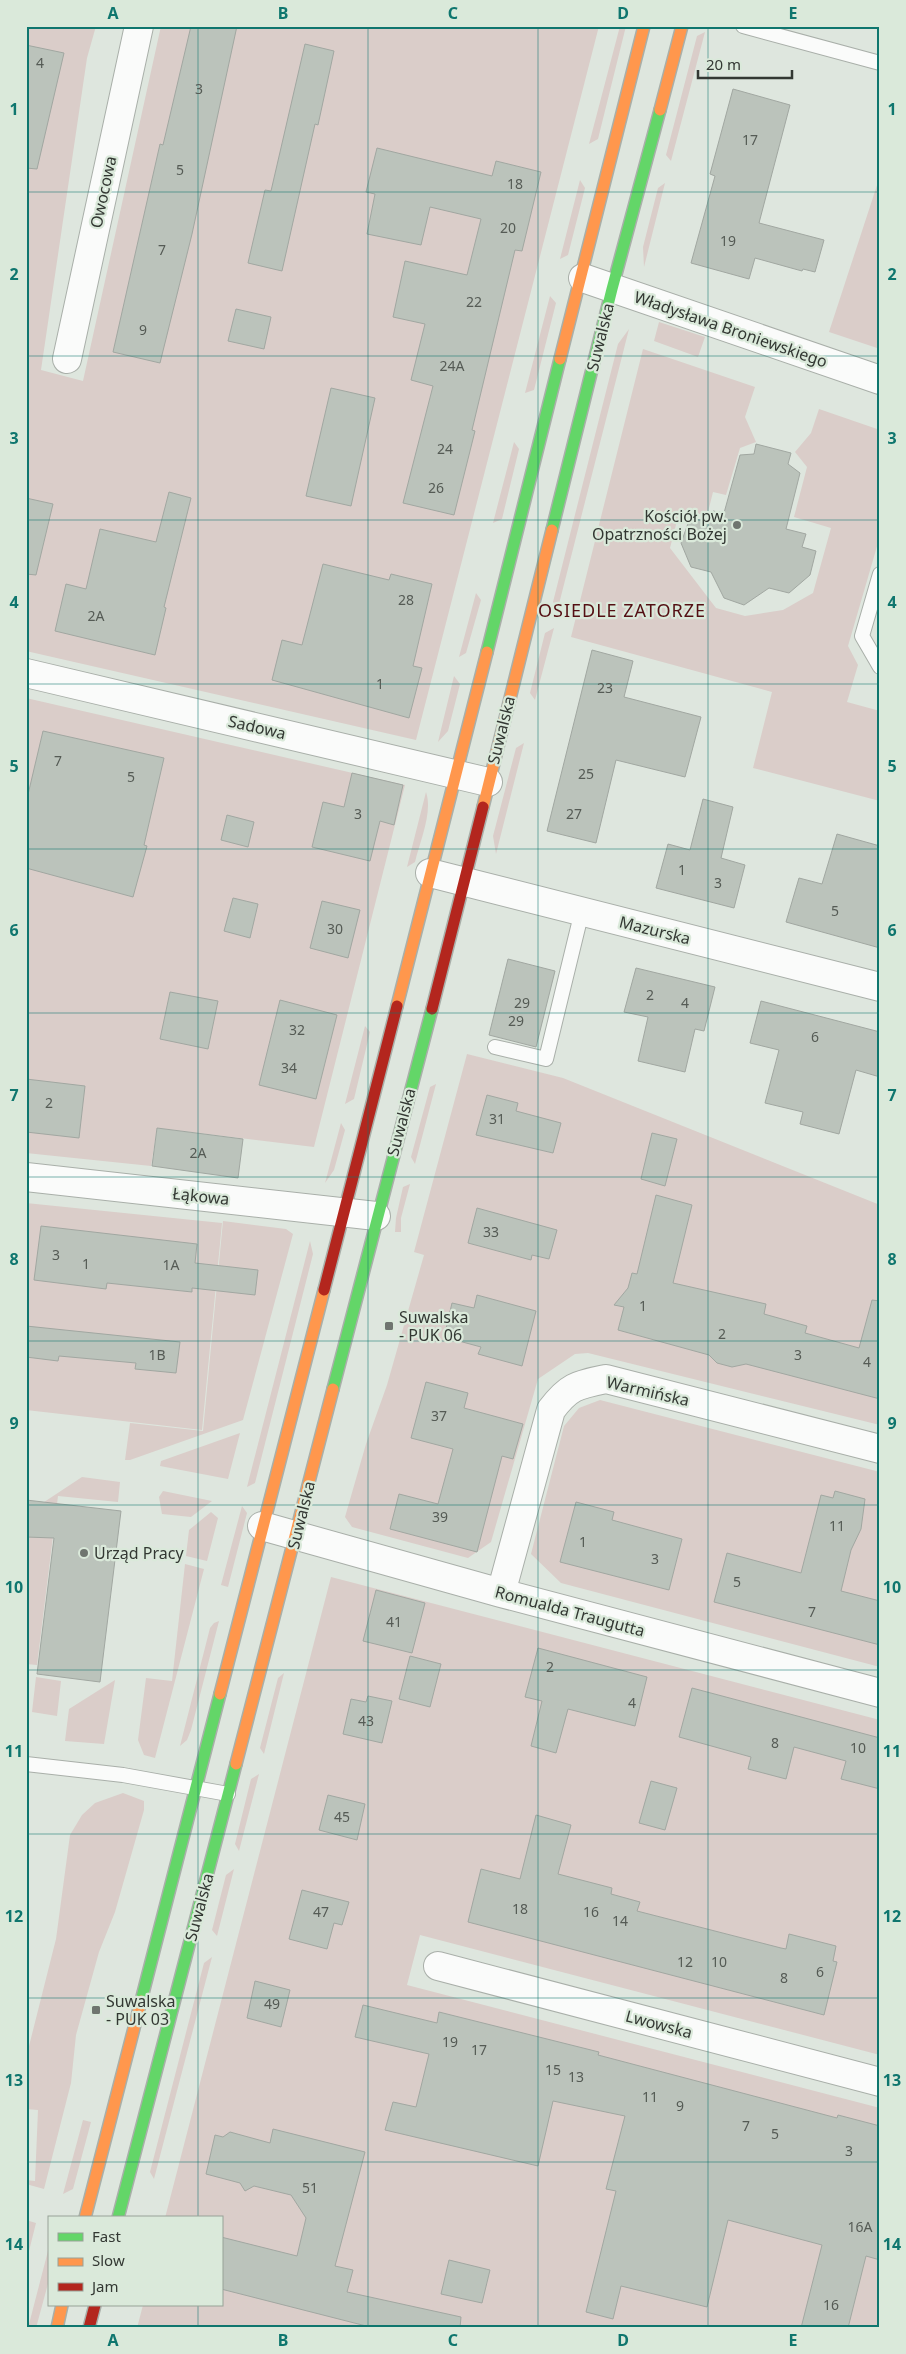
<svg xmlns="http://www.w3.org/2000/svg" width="906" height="2354" viewBox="0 0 906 2354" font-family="'Noto Sans',sans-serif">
<rect width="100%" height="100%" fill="#dee6de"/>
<path fill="#dacdc9" d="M 26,26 L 96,26 L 87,58 L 41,370 L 83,381 L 161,26 L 599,26 L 416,740 L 26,651 Z
M 620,26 L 626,26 L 598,139 L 589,144 Z
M 705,32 L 671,161 L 666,155 L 697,36 Z
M 880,176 L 880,349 L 829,332 Z
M 580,180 L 585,188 L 568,255 L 560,259 Z
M 665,183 L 644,267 L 643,247 L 658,188 Z
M 550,296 L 556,303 L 534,390 L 525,393 Z
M 659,322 L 705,337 L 698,357 L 654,341 Z
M 629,329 L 558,608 L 553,602 L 618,344 Z
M 643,349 L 755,387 L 745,417 L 756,442 L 740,448 L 726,495 L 713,492 L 707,516 L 680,509 L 670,548 L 716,608 L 745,616 L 783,610 L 813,593 L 831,528 L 794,517 L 807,467 L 795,452 L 811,433 L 819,409 L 880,430 L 880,536 L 848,646 L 858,665 L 847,702 L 880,711 L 880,801 L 753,768 L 772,692 L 571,637 Z
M 514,442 L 519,449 L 502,519 L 493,523 Z
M 476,593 L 481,600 L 466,653 L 459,657 Z
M 554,628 L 535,700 L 530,693 L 545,633 Z
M 454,676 L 460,684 L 448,731 L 438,742 Z
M 26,698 L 405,785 L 314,1147 L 157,1128 L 151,1166 L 26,1153 Z
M 524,743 L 496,854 L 493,836 L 516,748 Z
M 426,792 C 433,812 420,841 415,862 L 407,867 Z
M 365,1026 L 370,1032 L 354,1099 L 345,1104 Z
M 467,1054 L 563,1078 L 880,1205 L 880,1425 L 588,1353 L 575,1354 L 538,1379 L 491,1542 L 468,1558 L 352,1527 L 345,1517 L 366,1444 L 387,1385 L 424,1255 L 414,1252 Z
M 436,1084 L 415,1164 L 411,1157 L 430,1087 Z
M 341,1123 L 345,1130 L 334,1170 L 325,1183 Z
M 410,1184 L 401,1218 L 401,1232 L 395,1232 L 396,1218 L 403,1187 Z
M 26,1203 L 222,1223 L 202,1430 L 26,1410 Z
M 223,1221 L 286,1229 L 293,1234 L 243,1420 L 130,1460 L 125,1460 L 130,1423 L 203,1431 Z
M 310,1241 L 313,1254 L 255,1483 L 247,1487 Z
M 600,1400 L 880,1472 L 880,1667 L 561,1583 L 531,1554 L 564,1426 L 579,1408 Z
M 240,1433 L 228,1479 L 160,1466 L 161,1461 Z
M 82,1477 L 120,1482 L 118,1502 L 58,1496 L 37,1665 L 26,1664 L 26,1514 Z
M 163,1491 L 212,1501 L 191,1517 L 162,1514 L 159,1497 Z
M 242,1506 L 247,1513 L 228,1587 L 221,1585 Z
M 211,1512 L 218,1518 L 207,1561 L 186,1556 L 189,1530 Z
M 185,1564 L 204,1569 L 155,1758 L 144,1755 L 138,1740 L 146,1678 L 172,1681 Z
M 331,1577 L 880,1720 L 880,2055 L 420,1935 L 407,1985 L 880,2108 L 880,2328 L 137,2328 L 143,2305 L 221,2305 L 221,2218 L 165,2218 Z
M 219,1621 L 191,1730 L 187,1740 L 180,1746 L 210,1628 L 214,1623 Z
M 284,1673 L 264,1754 L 260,1748 L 278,1678 Z
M 36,1677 L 61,1681 L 57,1716 L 32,1712 Z
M 115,1680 L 104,1744 L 65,1741 L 69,1709 Z
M 259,1774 L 239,1851 L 235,1844 L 251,1779 Z
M 123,1793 L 144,1801 L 144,1810 L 115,1912 L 99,1952 L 76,2035 L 71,2083 L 44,2189 L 26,2184 L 26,2180 L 35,2181 L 38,2110 L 26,2109 L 26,2058 L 56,1939 L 70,1835 L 82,1815 L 95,1803 Z
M 234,1869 L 217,1936 L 212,1930 L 226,1875 Z
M 212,1957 L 154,2179 L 150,2172 L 204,1963 Z
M 83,2120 L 91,2122 L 73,2189 L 63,2194 Z
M 26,2220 L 36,2223 L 26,2263 Z
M 49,2247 L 49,2280 L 36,2328 L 28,2328 Z"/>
<path fill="#bbc3bb" stroke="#a1a7a1" d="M 191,26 L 237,26 L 192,234 L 160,363 L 113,352 L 160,144 L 163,145 Z
M 305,44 L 334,51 L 318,125 L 315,124 L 282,271 L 248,263 L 265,190 L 271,191 Z
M 26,45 L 64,53 L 37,169 L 26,168 Z
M 733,89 L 790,105 L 759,223 L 824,240 L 815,272 L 803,269 L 802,271 L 755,258 L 749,279 L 691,263 L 715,176 L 710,174 Z
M 377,148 L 492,176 L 496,161 L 541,172 L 522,251 L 515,250 L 472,430 L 475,431 L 454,515 L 403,503 L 433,386 L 411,380 L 425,324 L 393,317 L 405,261 L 467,275 L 481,219 L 430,207 L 421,245 L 367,234 L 375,194 L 366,192 Z
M 236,309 L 271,317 L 264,349 L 228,341 Z
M 331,388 L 375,398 L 351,506 L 306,496 Z
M 756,444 L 791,453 L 788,464 L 800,473 L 786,529 L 806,534 L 802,547 L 816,551 L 810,575 L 789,593 L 769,588 L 744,605 L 724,598 L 711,572 L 691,567 L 681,543 L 690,518 L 710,522 L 713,511 L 724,513 L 740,455 L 754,454 Z
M 169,492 L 191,498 L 164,607 L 166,608 L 155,655 L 55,631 L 66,584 L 86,589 L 100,529 L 156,542 Z
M 26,498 L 53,504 L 36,575 L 26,574 Z
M 323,564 L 389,580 L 391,574 L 432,584 L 413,666 L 422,668 L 409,718 L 272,680 L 282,640 L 302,645 Z
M 592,650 L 633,661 L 624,697 L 701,717 L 685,777 L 616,760 L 596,843 L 547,831 Z
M 43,731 L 164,758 L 144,845 L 147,846 L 133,897 L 26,868 L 26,803 Z
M 352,773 L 403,785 L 394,825 L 380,821 L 370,861 L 312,847 L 323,802 L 344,807 Z
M 703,799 L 733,807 L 721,858 L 745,865 L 734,908 L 656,888 L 668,844 L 690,850 Z
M 227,815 L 254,822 L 248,847 L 221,840 Z
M 837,834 L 880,846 L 880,948 L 786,922 L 799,878 L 822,884 Z
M 233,898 L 258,904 L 250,938 L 224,931 Z
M 322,901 L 360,910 L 348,958 L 310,948 Z
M 508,959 L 555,971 L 536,1047 L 489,1035 Z
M 636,968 L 715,987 L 704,1031 L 695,1029 L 685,1072 L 638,1061 L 648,1017 L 624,1012 Z
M 170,992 L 218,1001 L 208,1049 L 160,1039 Z
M 280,1000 L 337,1015 L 316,1099 L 259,1085 Z
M 761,1001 L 880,1032 L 880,1077 L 856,1070 L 839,1134 L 800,1124 L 803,1112 L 765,1103 L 779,1050 L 750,1043 Z
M 26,1079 L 85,1086 L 79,1138 L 26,1132 Z
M 487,1095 L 518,1103 L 516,1111 L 561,1123 L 553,1153 L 476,1135 Z
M 157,1128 L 243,1139 L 238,1178 L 152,1166 Z
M 652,1133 L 677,1139 L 665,1186 L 641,1179 Z
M 656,1195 L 692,1205 L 673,1283 L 766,1304 L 764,1314 L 807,1326 L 805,1333 L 859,1348 L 872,1300 L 880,1301 L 880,1399 L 746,1364 L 732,1367 L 717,1363 L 709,1355 L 618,1330 L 624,1307 L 614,1305 L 628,1288 L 632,1273 L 637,1274 Z
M 477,1208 L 557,1230 L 549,1259 L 532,1255 L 531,1260 L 468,1243 Z
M 41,1226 L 197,1244 L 195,1263 L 258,1270 L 255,1295 L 192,1288 L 192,1292 L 107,1283 L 106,1289 L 34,1280 Z
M 477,1295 L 536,1311 L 522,1366 L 478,1354 L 481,1347 L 444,1337 L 452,1303 L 474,1308 Z
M 26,1326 L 180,1342 L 176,1373 L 135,1369 L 136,1363 L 59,1356 L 58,1361 L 26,1357 Z
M 426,1382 L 468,1393 L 464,1408 L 523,1424 L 513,1459 L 502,1456 L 477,1552 L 390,1529 L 399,1494 L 438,1504 L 453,1449 L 411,1438 Z
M 835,1491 L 865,1499 L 861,1529 L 851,1550 L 841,1591 L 880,1601 L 880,1645 L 714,1602 L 727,1553 L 801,1573 L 821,1495 L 833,1498 Z
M 26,1500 L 121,1511 L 100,1682 L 37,1674 L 54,1538 L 26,1537 Z
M 576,1502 L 614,1512 L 612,1520 L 682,1539 L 669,1590 L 560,1562 Z
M 376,1590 L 425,1603 L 412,1653 L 363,1641 Z
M 538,1648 L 647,1677 L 635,1726 L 568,1709 L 556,1753 L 531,1746 L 542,1701 L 525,1697 Z
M 410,1656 L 441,1664 L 430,1707 L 399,1699 Z
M 692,1688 L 880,1738 L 880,1789 L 841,1779 L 846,1761 L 794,1747 L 786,1779 L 748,1769 L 751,1757 L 679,1737 Z
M 368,1696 L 392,1701 L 382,1743 L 343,1734 L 351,1699 L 366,1702 Z
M 651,1781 L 677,1788 L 665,1830 L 639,1823 Z
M 328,1795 L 365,1804 L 357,1840 L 319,1830 Z
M 536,1815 L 571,1825 L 558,1874 L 612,1888 L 611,1894 L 640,1902 L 637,1911 L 781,1948 L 786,1949 L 789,1934 L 836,1946 L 833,1961 L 837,1962 L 824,2015 L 468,1922 L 481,1869 L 520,1879 Z
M 302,1890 L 349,1902 L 342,1925 L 334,1923 L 327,1949 L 289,1939 Z
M 255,1981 L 290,1990 L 281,2027 L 247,2018 Z
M 363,2005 L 437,2023 L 439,2012 L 599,2052 L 598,2055 L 837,2118 L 838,2115 L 880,2126 L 880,2260 L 866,2256 L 848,2328 L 801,2328 L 822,2245 L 728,2220 L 707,2307 L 621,2286 L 613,2319 L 586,2312 L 616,2191 L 606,2189 L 625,2116 L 553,2101 L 538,2166 L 385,2130 L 393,2102 L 416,2107 L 429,2054 L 355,2037 Z
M 273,2129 L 365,2152 L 335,2266 L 353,2270 L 347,2292 L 461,2317 L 460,2328 L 374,2328 L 221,2289 L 221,2237 L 297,2256 L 306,2218 L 291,2195 L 254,2186 L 245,2191 L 240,2183 L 206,2174 L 215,2135 L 223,2137 L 230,2132 L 270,2143 Z
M 449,2260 L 490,2270 L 482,2303 L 441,2294 Z"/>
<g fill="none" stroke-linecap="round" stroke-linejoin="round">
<g stroke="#a9afa9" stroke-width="16">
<path id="lane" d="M 743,26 L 880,63
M 880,574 L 862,636 L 880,667
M 495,1047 L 546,1059 L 582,911
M 26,1764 L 123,1775 L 228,1794"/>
</g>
<g stroke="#a9afa9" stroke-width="30">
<path id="street" d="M 583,278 L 880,380
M 67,359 L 139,26
M 26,673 L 488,782
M 430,873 L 880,987
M 26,1177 L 376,1216
M 262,1526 L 501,1593 L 880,1693
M 501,1593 L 551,1410 C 569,1386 577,1385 606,1379 L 880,1449
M 438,1966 L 880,2082"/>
</g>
<g stroke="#a9afa9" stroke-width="14">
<path id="fast" d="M 552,530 L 612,289 L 660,110
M 487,652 L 560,359
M 333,1389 L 432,1009
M 141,2001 L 220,1694
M 118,2218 L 236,1764"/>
</g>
<g stroke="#a9afa9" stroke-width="14">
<path id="slow" d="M 660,110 L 682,26
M 560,359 L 644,26
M 483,807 L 552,530
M 397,1006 L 487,652
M 220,1694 L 324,1290
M 236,1764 L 333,1389
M 85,2218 L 141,2001
M 57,2328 L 62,2305"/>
</g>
<g stroke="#a9afa9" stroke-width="14">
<path id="jam" d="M 432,1009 L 483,807
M 324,1290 L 397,1006
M 89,2328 L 95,2305"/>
</g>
<use href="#lane" stroke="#fafbfa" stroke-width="14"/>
<use href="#street" stroke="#fafbfa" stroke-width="28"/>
<use href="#fast" stroke="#63d668" stroke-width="11"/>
<use href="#slow" stroke="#ff974d" stroke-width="11"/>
<use href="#jam" stroke="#b3261e" stroke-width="11"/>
</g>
<path fill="none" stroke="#0f766e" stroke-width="1" stroke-opacity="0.55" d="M 198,26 L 198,2218M 368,26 L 368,2328M 538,26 L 538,2328M 708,26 L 708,2328M 26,192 L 880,192M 26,356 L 880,356M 26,520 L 880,520M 26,684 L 880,684M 26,849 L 880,849M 26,1013 L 880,1013M 26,1177 L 880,1177M 26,1341 L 880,1341M 26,1505 L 880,1505M 26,1670 L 880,1670M 26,1834 L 880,1834M 26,1998 L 880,1998M 26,2162 L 880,2162M 198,2305 L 198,2328"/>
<g fill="#6f756f" stroke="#dae9da" stroke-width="2">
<circle cx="737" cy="525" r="5"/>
<rect x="384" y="1321" width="10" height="10" rx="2.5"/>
<circle cx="84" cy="1553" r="5"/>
<rect x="91" y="2005" width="10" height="10" rx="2.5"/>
</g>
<g text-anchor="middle" stroke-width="4.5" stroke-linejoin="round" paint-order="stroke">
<g font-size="14" fill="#555b55">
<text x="40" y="68">4</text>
<text x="199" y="94">3</text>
<text x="750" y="145">17</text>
<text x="180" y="175">5</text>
<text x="515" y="189">18</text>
<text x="508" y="233">20</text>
<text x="728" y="246">19</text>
<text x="162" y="255">7</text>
<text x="474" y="307">22</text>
<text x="143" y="335">9</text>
<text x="452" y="371">24A</text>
<text x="445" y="454">24</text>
<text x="436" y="493">26</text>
<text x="406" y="605">28</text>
<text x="96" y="621">2A</text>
<text x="380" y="689">1</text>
<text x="605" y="693">23</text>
<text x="58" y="766">7</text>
<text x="586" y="779">25</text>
<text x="131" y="782">5</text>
<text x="358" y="819">3</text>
<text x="574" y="819">27</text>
<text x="682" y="875">1</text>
<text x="718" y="888">3</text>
<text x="835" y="916">5</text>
<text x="335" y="934">30</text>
<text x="650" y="1000">2</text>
<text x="522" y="1008">29</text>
<text x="685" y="1008">4</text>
<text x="516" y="1026">29</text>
<text x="297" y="1035">32</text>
<text x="815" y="1042">6</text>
<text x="289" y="1073">34</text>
<text x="49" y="1108">2</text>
<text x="497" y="1124">31</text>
<text x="198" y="1158">2A</text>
<text x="491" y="1237">33</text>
<text x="56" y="1260">3</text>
<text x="86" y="1269">1</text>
<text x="171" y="1270">1A</text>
<text x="643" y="1311">1</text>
<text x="722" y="1339">2</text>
<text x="157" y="1360">1B</text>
<text x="798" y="1360">3</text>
<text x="867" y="1367">4</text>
<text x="439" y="1421">37</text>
<text x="440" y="1522">39</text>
<text x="837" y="1531">11</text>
<text x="583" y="1547">1</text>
<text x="655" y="1564">3</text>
<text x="737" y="1587">5</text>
<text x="812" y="1617">7</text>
<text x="394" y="1627">41</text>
<text x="550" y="1672">2</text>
<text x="632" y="1708">4</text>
<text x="366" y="1726">43</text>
<text x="775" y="1748">8</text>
<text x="858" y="1753">10</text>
<text x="342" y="1822">45</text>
<text x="520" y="1914">18</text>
<text x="321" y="1917">47</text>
<text x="591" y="1917">16</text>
<text x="620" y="1926">14</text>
<text x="685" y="1967">12</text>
<text x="719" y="1967">10</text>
<text x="820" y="1977">6</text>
<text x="784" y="1983">8</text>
<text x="272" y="2009">49</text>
<text x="450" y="2047">19</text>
<text x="479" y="2055">17</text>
<text x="553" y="2075">15</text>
<text x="576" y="2082">13</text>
<text x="650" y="2102">11</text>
<text x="680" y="2111">9</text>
<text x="746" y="2131">7</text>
<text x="775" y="2139">5</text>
<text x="849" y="2156">3</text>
<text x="310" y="2193">51</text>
<text x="860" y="2232">16A</text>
<text x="831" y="2310">16</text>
</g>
<g font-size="16" fill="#333833" stroke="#dae9da">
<text transform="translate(103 192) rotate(-78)" y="6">Owocowa</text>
<text transform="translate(731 329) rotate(19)" y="6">Władysława Broniewskiego</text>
<text transform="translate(600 337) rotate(-76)" y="6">Suwalska</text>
<text transform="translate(257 727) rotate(13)" y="6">Sadowa</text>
<text transform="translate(501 730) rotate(-76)" y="6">Suwalska</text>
<text transform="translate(655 930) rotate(14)" y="6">Mazurska</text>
<text transform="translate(401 1122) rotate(-75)" y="6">Suwalska</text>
<text transform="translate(201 1196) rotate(6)" y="6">Łąkowa</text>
<text transform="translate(648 1391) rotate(13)" y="6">Warmińska</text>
<text transform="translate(301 1515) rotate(-76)" y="6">Suwalska</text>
<text transform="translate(570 1611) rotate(15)" y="6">Romualda Traugutta</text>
<text transform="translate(199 1907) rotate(-75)" y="6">Suwalska</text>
<text transform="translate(659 2024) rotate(15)" y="6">Lwowska</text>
</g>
<g font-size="16" fill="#333833" stroke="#dae9da" text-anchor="start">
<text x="727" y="522" text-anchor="end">Kościół pw.<tspan x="727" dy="18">Opatrzności Bożej</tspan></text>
<text x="399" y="1323">Suwalska<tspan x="399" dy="18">- PUK 06</tspan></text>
<text x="94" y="1559">Urząd Pracy</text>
<text x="106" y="2007">Suwalska<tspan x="106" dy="18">- PUK 03</tspan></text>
</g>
<g font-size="18" letter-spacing="1" fill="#540f13" stroke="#dae9da">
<text x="622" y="617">OSIEDLE ZATORZE</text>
</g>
</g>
<rect width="906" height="2354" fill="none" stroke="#dae9da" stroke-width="55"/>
<rect x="48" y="2216" width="175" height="90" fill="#dae9da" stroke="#97a297"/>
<rect x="58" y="2233" width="25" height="8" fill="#63d668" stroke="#97a297"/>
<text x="92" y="2242" font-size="15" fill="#333833">Fast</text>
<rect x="58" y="2258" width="25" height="8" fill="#ff974d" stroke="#97a297"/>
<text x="92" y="2266" font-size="15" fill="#333833">Slow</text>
<rect x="58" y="2283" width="25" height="8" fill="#b3261e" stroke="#97a297"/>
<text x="92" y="2292" font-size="15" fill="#333833">Jam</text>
<path d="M698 70v8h94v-8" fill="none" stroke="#333833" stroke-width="2.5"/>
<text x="706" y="70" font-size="15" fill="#333833" stroke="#dae9da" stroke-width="4" paint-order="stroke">20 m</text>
<rect x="28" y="28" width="850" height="2298" fill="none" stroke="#0f766e" stroke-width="2"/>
<g font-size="16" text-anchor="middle" font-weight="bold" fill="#0f766e">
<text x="113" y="19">A</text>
<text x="283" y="19">B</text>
<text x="453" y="19">C</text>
<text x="623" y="19">D</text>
<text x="793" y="19">E</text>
<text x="14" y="115">1</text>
<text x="892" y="115">1</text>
<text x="14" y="280">2</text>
<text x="892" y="280">2</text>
<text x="14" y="444">3</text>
<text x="892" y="444">3</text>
<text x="14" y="608">4</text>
<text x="892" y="608">4</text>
<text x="14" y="772">5</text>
<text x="892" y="772">5</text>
<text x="14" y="936">6</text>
<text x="892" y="936">6</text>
<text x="14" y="1101">7</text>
<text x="892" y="1101">7</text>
<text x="14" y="1265">8</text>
<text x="892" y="1265">8</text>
<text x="14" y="1429">9</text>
<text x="892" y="1429">9</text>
<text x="14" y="1593">10</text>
<text x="892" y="1593">10</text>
<text x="14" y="1757">11</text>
<text x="892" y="1757">11</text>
<text x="14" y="1922">12</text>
<text x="892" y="1922">12</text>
<text x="14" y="2086">13</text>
<text x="892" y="2086">13</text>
<text x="14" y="2250">14</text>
<text x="892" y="2250">14</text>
<text x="113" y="2346">A</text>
<text x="283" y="2346">B</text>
<text x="453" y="2346">C</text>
<text x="623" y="2346">D</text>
<text x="793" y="2346">E</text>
</g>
</svg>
